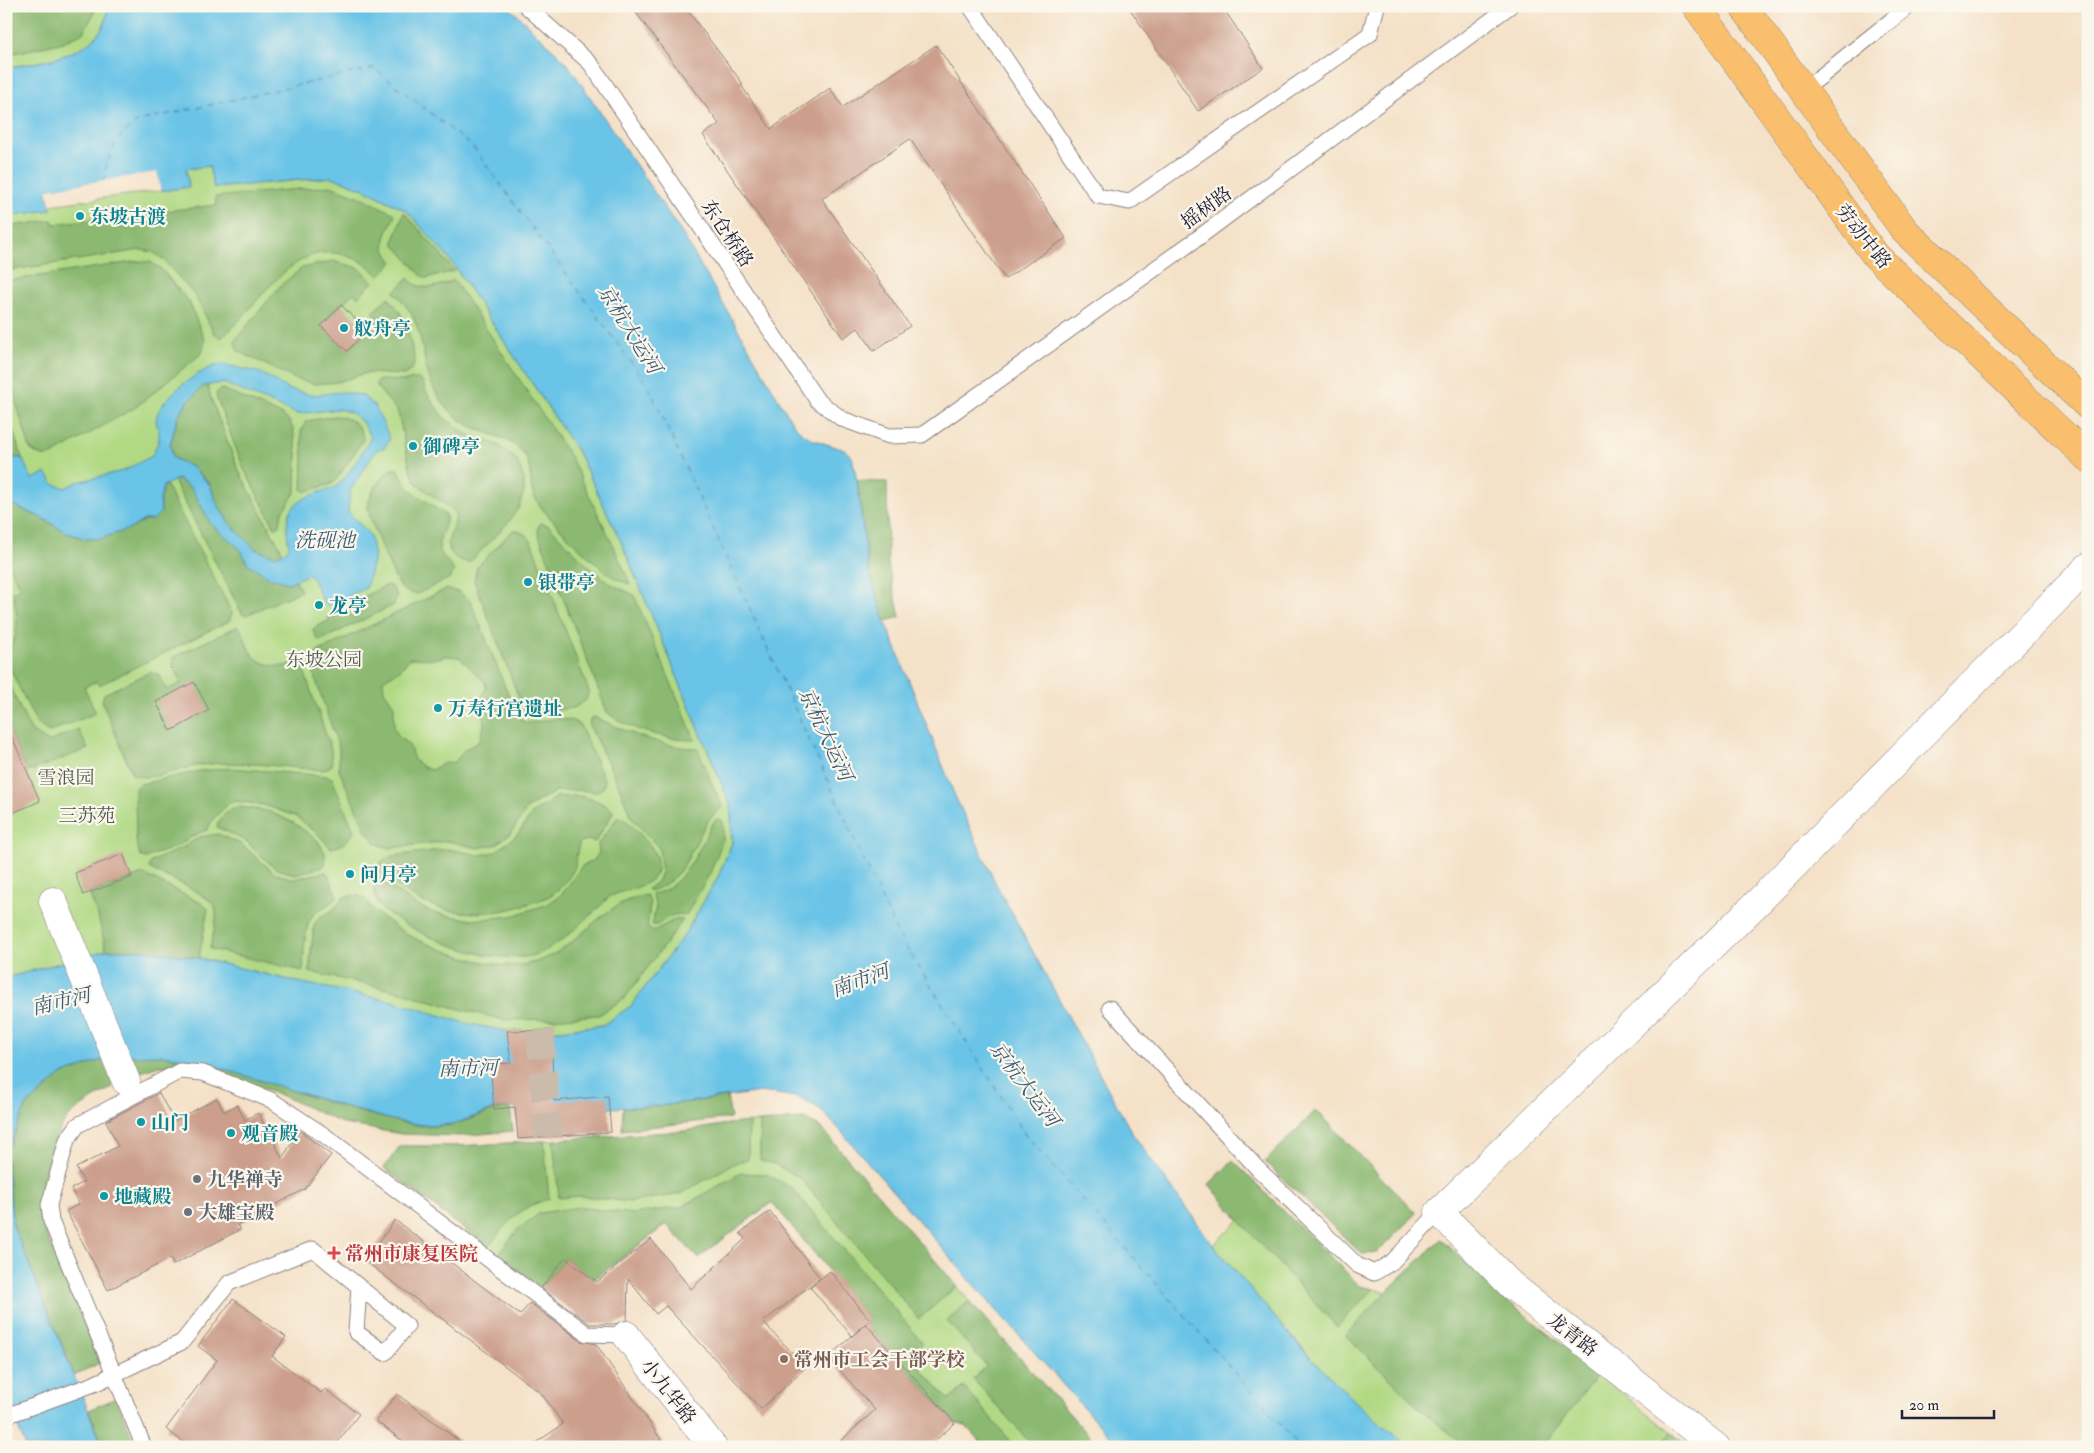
<svg xmlns="http://www.w3.org/2000/svg" width="2094" height="1453" viewBox="0 0 2094 1453" font-family="'IM FELL Double Pica','Noto Serif SC',serif">
<rect width="100%" height="100%" fill="#fbf7ec"/>
<filter id="ink" filterUnits="userSpaceOnUse"><feTurbulence type="fractalNoise" baseFrequency=".02" numOctaves="2"/><feDisplacementMap in="SourceGraphic" scale="10" xChannelSelector="R" yChannelSelector="G"/><feConvolveMatrix kernelMatrix="1 2 1 2 8 2 1 2 1" color-interpolation-filters="sRGB"/></filter>
<filter id="wash" filterUnits="userSpaceOnUse"><feTurbulence type="fractalNoise" baseFrequency=".0096" numOctaves="4" result="noise"/><feDisplacementMap in="SourceGraphic" scale="20" xChannelSelector="R" yChannelSelector="G"/><feGaussianBlur stdDeviation="1.12" result="paint"/><feColorMatrix in="noise" values="0 0 0 0 0 0 0 0 0 0 0 0 0 0 0 0 0 1.4 0 .05"/><feComposite in="paint" operator="in"/></filter>
<g filter="url(#wash)">
<rect width="100%" height="100%" fill="#f4e1c7"/>
<path fill="#b1d984" stroke="#6a7e60" d="M 6,6 L 109,6 C 107,12 106,20 104,25 C 86,59 39,61 6,68 Z
M 210,166 L 214,188 L 332,177 L 364,189 L 407,211 L 451,261 L 579,454 L 622,544 L 731,806 L 732,843 L 718,877 L 685,934 L 631,1006 L 603,1025 L 551,1031 L 507,1031 L 469,1024 L 199,958 L 106,950 L 6,978 L 6,216 L 50,210 L 50,205 L 189,187 L 186,169 Z
M 805,1119 L 821,1128 L 969,1301 L 1099,1447 L 985,1447 L 966,1426 L 955,1423 L 866,1324 L 870,1320 L 772,1202 L 698,1258 L 667,1224 L 593,1280 L 565,1258 L 541,1288 L 384,1168 L 400,1146 L 459,1146 L 544,1141 L 685,1131 L 729,1124 Z
M 1233,1161 L 1360,1286 L 1386,1292 L 1441,1239 L 1500,1295 L 1689,1447 L 1409,1447 C 1333,1390 1274,1316 1213,1245 L 1239,1220 L 1209,1184 Z"/>
<path fill="#8cb972" stroke="#576e56" fill-rule="evenodd" d="M 6,6 L 92,6 L 94,14 L 82,34 L 60,43 L 6,55 Z
M 330,186 L 358,196 L 395,214 C 387,235 377,243 393,262 L 379,276 C 366,263 361,260 344,255 C 291,239 256,310 221,338 L 214,333 L 196,297 L 164,260 L 153,252 L 141,250 L 6,271 L 6,227 L 52,220 L 53,224 L 216,205 L 215,197 Z
M 404,212 L 455,271 L 426,278 L 421,275 L 394,244 L 394,240 Z
M 139,261 L 150,262 L 160,268 L 189,302 L 205,341 L 202,353 L 136,407 L 52,455 C 42,458 38,455 30,449 L 6,369 L 6,281 Z
M 333,261 L 359,268 L 373,282 L 358,297 L 353,293 L 321,326 L 347,351 L 378,318 L 373,312 L 388,297 L 397,308 L 406,322 L 415,361 L 412,369 L 404,375 L 366,373 L 337,382 L 314,384 L 293,378 L 238,351 L 235,343 L 236,339 L 281,285 L 302,268 Z
M 408,278 C 420,293 438,287 454,280 L 571,458 L 614,547 L 630,584 C 624,582 618,580 612,576 C 597,567 542,513 535,498 C 528,485 533,467 524,454 C 510,436 486,435 467,424 C 453,416 442,404 434,389 C 423,367 424,341 414,319 C 410,309 401,300 394,292 Z
M 412,379 L 418,379 L 423,382 L 426,392 L 442,416 L 464,433 L 498,445 L 517,460 L 524,480 L 524,491 L 519,507 L 508,523 L 470,562 C 464,562 461,561 455,557 C 438,542 459,528 455,512 L 417,484 L 410,469 L 398,412 L 377,387 L 376,383 L 379,380 L 407,381 Z
M 208,385 L 211,399 L 239,471 L 283,553 L 274,557 L 255,549 L 228,522 L 216,501 L 210,484 L 192,467 L 173,458 L 170,445 L 178,416 L 187,402 L 203,386 Z
M 222,389 L 282,415 L 289,421 L 293,429 L 297,454 L 296,491 L 282,513 L 279,527 L 275,528 L 243,467 L 217,399 L 216,393 Z
M 335,416 C 349,417 362,424 363,440 L 336,480 L 331,484 L 304,492 L 302,490 L 303,456 L 301,432 L 306,421 Z
M 9,419 L 22,458 L 6,457 L 6,421 Z
M 392,469 L 398,469 L 407,486 L 414,493 L 446,515 C 448,526 438,536 439,547 C 440,557 451,562 454,572 L 450,578 L 417,594 C 412,593 406,592 402,589 C 395,582 367,515 368,507 C 369,494 381,475 392,469 Z
M 178,479 L 192,488 L 211,524 L 241,550 L 247,563 L 288,583 L 295,580 L 301,591 L 246,615 L 242,614 L 174,481 Z
M 857,481 L 887,482 L 888,565 L 900,617 L 885,621 L 868,568 Z
M 166,485 L 232,613 L 229,621 L 99,685 L 97,681 L 84,687 L 96,713 L 49,732 L 37,724 L 6,660 C 6,650 14,643 16,633 C 18,619 15,605 13,592 L 20,589 L 6,560 L 6,502 L 42,518 L 67,533 L 132,528 L 161,512 L 160,500 L 163,486 Z
M 541,523 L 549,526 L 586,564 L 609,583 L 634,595 L 695,740 C 672,741 623,728 607,712 L 538,533 L 538,527 Z
M 514,529 L 526,535 L 531,541 L 589,691 L 586,700 L 574,708 L 528,713 L 524,711 L 474,581 L 477,567 Z
M 387,585 L 392,587 L 397,596 L 394,605 L 321,640 L 317,639 L 313,630 L 314,628 L 330,620 L 328,617 L 340,612 L 339,609 Z
M 446,589 L 459,592 L 471,602 L 517,716 L 522,721 L 528,723 C 545,721 566,714 580,725 L 605,781 L 603,788 L 595,792 L 580,790 L 556,791 L 527,808 L 511,833 L 495,845 L 477,848 L 448,841 L 390,848 L 377,844 L 366,831 L 339,770 L 339,748 L 311,666 L 312,659 L 317,652 ZM 445,656 L 459,657 L 485,682 L 486,688 C 476,706 483,705 484,722 C 484,728 481,736 479,742 L 465,749 L 455,762 L 445,763 L 431,770 L 423,767 L 414,760 L 409,745 L 399,737 L 394,728 L 394,706 L 384,691 L 383,680 L 401,669 L 410,658 L 435,659 Z
M 238,626 C 245,634 246,646 252,654 C 260,665 280,669 292,664 L 303,668 L 331,749 L 332,765 L 328,768 L 323,770 C 282,767 241,760 200,765 C 181,768 149,783 132,774 L 102,701 L 104,694 L 150,672 L 159,675 L 167,690 L 181,683 L 173,667 L 174,657 Z
M 6,679 L 31,731 L 49,742 L 78,729 L 88,749 L 27,772 L 6,723 Z
M 594,717 C 626,731 662,748 697,748 L 722,807 C 718,812 712,815 708,821 C 690,848 685,882 649,891 L 647,889 L 657,882 L 662,870 L 659,848 L 631,817 L 615,777 L 589,725 L 590,719 Z
M 230,768 L 327,776 L 332,778 L 354,831 C 351,840 340,847 331,848 L 318,834 L 295,816 L 264,805 L 235,801 L 229,803 L 213,819 L 207,830 C 194,834 185,842 172,848 C 164,852 155,853 146,858 L 140,856 L 136,840 L 135,788 L 141,784 L 199,771 Z
M 578,796 C 592,799 602,801 613,811 L 612,815 L 595,842 L 587,840 L 580,842 C 577,849 577,853 576,861 C 576,870 565,883 558,890 C 550,897 541,900 531,903 C 495,916 453,917 419,900 C 405,893 393,882 381,873 L 378,869 L 382,861 L 392,856 L 448,849 L 479,855 L 495,852 L 517,835 L 533,813 L 556,797 Z
M 240,807 L 268,811 L 294,823 L 318,841 L 325,853 L 325,865 L 322,867 L 295,874 L 276,869 L 246,841 L 217,827 C 219,817 230,808 240,807 Z
M 617,818 L 623,818 C 640,833 679,866 643,885 C 633,890 621,891 611,896 C 605,900 600,907 594,912 C 577,927 559,946 537,954 C 499,968 425,939 394,917 C 389,914 382,910 379,905 C 374,897 373,889 376,880 L 379,879 L 414,904 L 431,912 L 472,920 L 512,916 L 548,904 L 562,894 L 582,866 L 594,860 L 599,853 L 598,844 Z
M 717,819 L 723,821 L 723,840 L 710,873 L 686,915 C 674,912 666,918 657,925 L 652,925 L 656,907 L 652,894 C 684,889 699,849 712,824 Z
M 218,834 L 241,844 L 274,873 L 294,879 L 325,872 L 328,874 L 337,897 C 330,904 322,907 315,913 C 303,923 304,956 303,971 L 210,949 C 212,937 217,922 216,910 C 215,896 163,876 149,868 L 151,862 L 184,847 L 199,837 Z
M 143,874 L 201,903 L 208,909 L 199,958 L 145,950 L 106,950 L 98,916 L 89,893 Z
M 647,895 C 654,906 646,917 648,929 L 653,931 L 678,918 L 683,920 L 625,998 L 599,1015 L 553,1019 L 504,1020 L 459,1009 L 401,992 L 309,972 L 314,925 L 318,918 L 333,910 L 344,897 C 349,896 355,895 359,896 C 366,898 368,904 373,909 C 382,918 395,927 407,934 C 432,948 471,961 501,965 C 573,972 589,903 647,895 Z
M 160,1055 C 231,1065 297,1095 365,1113 C 389,1119 415,1127 440,1126 C 464,1125 485,1110 510,1107 L 513,1131 L 460,1136 L 401,1134 L 344,1124 L 276,1093 L 214,1071 L 159,1066 L 135,1074 L 130,1056 Z
M 102,1060 L 113,1087 C 97,1097 78,1106 66,1120 C 55,1133 39,1186 39,1203 C 38,1210 40,1216 41,1222 L 100,1363 L 74,1375 L 13,1225 L 6,1154 L 26,1106 L 61,1075 Z
M 727,1097 L 731,1118 L 622,1130 L 623,1108 L 659,1106 Z
M 1316,1110 L 1416,1213 L 1377,1253 L 1362,1254 L 1265,1162 Z
M 805,1119 L 821,1128 L 957,1286 L 919,1319 L 800,1178 L 774,1164 L 760,1160 L 760,1122 Z
M 749,1122 L 748,1160 L 737,1162 L 680,1194 L 631,1202 L 580,1196 L 559,1198 L 553,1140 L 685,1131 L 729,1124 Z
M 544,1141 L 549,1199 C 517,1208 508,1222 488,1247 L 384,1168 L 400,1146 L 459,1146 Z
M 1233,1161 L 1360,1286 L 1374,1289 L 1337,1327 L 1239,1220 L 1209,1184 Z
M 741,1173 L 766,1174 L 792,1188 L 923,1343 L 909,1356 L 949,1400 L 964,1387 L 1016,1447 L 985,1447 L 966,1426 L 955,1423 L 866,1324 L 870,1320 L 772,1202 L 698,1258 L 666,1224 L 593,1280 L 565,1258 L 541,1288 L 498,1255 L 518,1229 L 540,1213 L 579,1207 L 633,1214 L 681,1207 Z
M 1441,1239 L 1500,1295 L 1598,1373 L 1543,1447 L 1466,1447 L 1417,1406 L 1346,1335 L 1386,1292 Z
M 969,1301 L 1099,1447 L 1034,1447 L 973,1379 L 987,1366 L 947,1321 Z
M 116,1398 L 136,1447 L 103,1447 L 89,1410 Z
M 1671,1432 L 1689,1447 L 1660,1447 Z"/>
<path fill="#6ac4e7" stroke="#467391" fill-rule="evenodd" d="M 109,6 L 508,6 L 567,63 L 683,235 L 793,424 L 802,433 L 814,440 L 845,450 L 852,457 L 857,481 L 868,568 L 885,621 L 955,796 L 996,884 L 1132,1133 L 1213,1245 L 1303,1350 L 1357,1403 L 1409,1447 L 1119,1447 L 974,1285 L 839,1129 L 820,1109 L 799,1097 L 761,1092 L 659,1106 L 609,1108 L 515,1107 L 494,1109 L 455,1124 L 430,1126 L 396,1121 L 352,1109 L 191,1059 L 160,1055 L 130,1056 L 102,1060 L 61,1075 L 26,1106 L 6,1154 L 6,978 L 106,950 L 145,950 L 199,958 L 293,981 L 392,1001 L 469,1024 L 507,1031 L 551,1031 L 603,1025 L 631,1006 L 685,934 L 718,877 L 732,843 L 731,806 L 622,544 L 579,454 L 451,261 L 407,211 L 364,189 L 332,177 L 214,188 L 209,166 L 186,169 L 189,187 L 161,191 L 156,173 L 47,189 L 51,210 L 6,216 L 6,68 C 39,61 86,59 104,25 C 106,20 107,12 109,6 Z
M 222,364 L 261,373 L 288,389 L 312,395 L 343,392 L 362,395 L 375,406 L 390,439 L 384,448 L 377,449 L 350,491 L 348,512 L 370,535 L 374,557 L 366,588 L 326,606 L 310,574 L 288,583 L 268,577 L 247,563 L 241,550 L 211,524 L 192,489 L 178,479 L 163,486 L 160,500 L 161,512 L 153,520 L 144,520 L 132,528 L 100,539 L 86,539 L 67,533 L 42,518 L 6,502 L 6,457 L 22,458 L 32,479 L 46,473 L 54,484 L 65,488 L 77,482 L 123,471 L 152,456 C 154,451 158,444 159,438 C 160,430 154,423 157,415 C 164,395 202,367 222,364 ZM 223,383 L 297,414 L 339,409 L 352,413 L 362,422 L 371,437 C 365,449 348,476 338,485 C 334,489 326,490 320,492 C 288,503 284,514 289,547 L 286,551 L 275,556 L 255,549 L 228,522 L 216,501 L 210,485 L 192,467 L 173,458 L 170,445 L 178,416 L 187,402 L 203,386 Z
M 6,1157 L 13,1225 L 103,1447 L 26,1447 L 6,1397 Z"/>
<path fill="#f4e1c7" d="M 157,172 L 161,191 L 158,191 L 155,175 L 50,191 L 52,205 L 50,205 L 47,189 Z"/>
<g fill="none" stroke-linecap="round" stroke-linejoin="round">
<path stroke="#3b5b77" stroke-width="1" stroke-dasharray="6 5" stroke-linecap="butt" d="M 104,181 C 108,151 114,140 138,121 L 374,68 L 473,147 L 648,385 L 897,933 L 1025,1134 L 1300,1447"/>
</g>
<g id="blocks">
<path fill="#cc9f8c" d="M 631,6 L 684,6 L 743,84 L 741,85 L 771,129 L 830,88 L 843,107 L 936,45 L 1066,238 L 1005,279 L 910,139 L 822,199 L 910,326 L 874,351 L 858,328 L 843,338 L 703,135 L 719,124 Z
M 1128,6 L 1222,6 L 1263,68 L 1198,111 Z
M 341,305 L 367,330 L 347,351 L 321,326 Z
M 194,682 L 209,710 L 171,731 L 156,702 Z
M 6,723 L 40,801 L 6,816 Z
M 123,854 L 132,877 L 83,895 L 75,873 Z
M 551,1030 L 554,1101 L 608,1096 L 611,1132 L 518,1139 L 515,1107 L 494,1109 L 490,1064 L 511,1063 L 507,1031 Z
M 159,1093 L 174,1121 L 217,1098 L 224,1112 L 237,1105 L 245,1120 L 258,1113 L 282,1158 L 300,1131 L 331,1155 L 305,1189 L 237,1225 L 241,1229 L 173,1265 L 171,1258 L 108,1290 L 66,1211 L 79,1204 L 71,1189 L 84,1182 L 76,1168 L 118,1146 L 106,1121 Z
M 770,1211 L 820,1278 L 763,1322 L 806,1367 L 761,1409 L 666,1306 L 656,1314 L 628,1279 L 627,1320 L 615,1324 L 590,1324 L 541,1288 L 565,1258 L 597,1282 L 651,1239 L 691,1289 L 745,1239 L 740,1233 Z
M 395,1220 L 520,1315 L 530,1303 L 581,1341 L 596,1344 L 666,1447 L 530,1447 L 563,1424 L 541,1393 L 365,1261 Z
M 830,1271 L 870,1320 L 852,1336 L 810,1287 Z
M 233,1299 L 286,1337 L 272,1356 L 321,1393 L 325,1389 L 359,1414 L 334,1447 L 190,1447 L 166,1429 L 217,1360 L 198,1346 Z
M 866,1324 L 955,1423 L 928,1447 L 834,1447 L 875,1410 L 828,1357 Z
M 397,1394 L 467,1447 L 411,1447 L 376,1421 Z"/>
</g>
</g>
<g filter="url(#ink)">
<use href="#blocks" fill-opacity="0" stroke="#8b8281" stroke-width="1"/>
<g fill="none" stroke-linecap="round" stroke-linejoin="round">
<path stroke="#cabbab" stroke-width="28" stroke-dasharray="28 14" stroke-linecap="butt" d="M 540,1030 L 548,1137"/>
<g stroke="#8b8281" stroke-width="17">
<path id="lane" d="M 526,6 L 591,64 L 817,400 L 842,419 L 889,436 L 922,435 L 1198,238 L 1510,6
M 970,6 L 1098,196 L 1129,202 L 1370,34 L 1377,6
M 1804,90 L 1909,6
M 1110,1008 L 1258,1169 L 1357,1265 L 1374,1273 L 1392,1262 L 1439,1212
M 6,1416 L 94,1384 L 182,1342 L 229,1283 L 313,1249 L 407,1326 L 385,1353 L 356,1332 L 359,1287
M 144,1447 L 51,1221 L 49,1205 L 67,1140 L 78,1125 L 180,1071 L 203,1073 L 271,1100 L 324,1135 L 587,1334 L 626,1335"/>
</g>
<g stroke="#8b8281" stroke-width="29">
<path id="street" d="M 53,901 L 126,1081
M 626,1335 L 713,1447
M 1716,1447 L 1511,1285 L 1439,1212 L 1755,905 L 2088,567"/>
</g>
<g stroke="#8b8281" stroke-width="29">
<path id="primary" d="M 1696,6 L 1876,256 L 2088,458
M 1743,6 L 1905,231 L 2088,406"/>
</g>
<use href="#lane" stroke="#fff" stroke-width="15"/>
<use href="#street" stroke="#fff" stroke-width="28"/>
<use href="#primary" stroke="#f9bf6d" stroke-width="28"/>
</g>
</g>
<g fill="#0f9aa8" stroke="#fbf7ec" stroke-width="2">
<circle cx="80" cy="216" r="5"/>
<circle cx="344" cy="328" r="5"/>
<circle cx="413" cy="446" r="5"/>
<circle cx="528" cy="582" r="5"/>
<circle cx="319" cy="605" r="5"/>
<circle cx="438" cy="708" r="5"/>
<circle cx="350" cy="874" r="5"/>
<circle cx="141" cy="1122" r="5"/>
<circle cx="231" cy="1133" r="5"/>
<circle cx="104" cy="1196" r="5"/>
</g>
<g fill="#6b7280" stroke="#fbf7ec" stroke-width="2">
<circle cx="197" cy="1179" r="5"/>
<circle cx="188" cy="1212" r="5"/>
</g>
<path fill="#e0444e" stroke="#fbf7ec" stroke-width="2" d="M331.5 1245.5h5v5h5v5h-5v5h-5v-5h-5v-5h5z"/>
<circle fill="#8d6e63" stroke="#fbf7ec" stroke-width="2" cx="784" cy="1359" r="5"/>
<g text-anchor="middle" stroke-width="4.5" stroke-linejoin="round" paint-order="stroke">
<g font-size="19" fill="#22223b" stroke="#fbf7ec">
<text transform="translate(1206 207) rotate(-36)" y="7">摇树路</text>
<text transform="translate(728 233) rotate(56)" y="7">东仓桥路</text>
<text transform="translate(1864 236) rotate(51)" y="7">劳动中路</text>
<text transform="translate(1573 1334) rotate(38)" y="7">龙青路</text>
<text transform="translate(669 1391) rotate(52)" y="7">小九华路</text>
</g>
<g font-size="19" font-weight="bold" fill="#0d838f" stroke="#fbf7ec" text-anchor="start">
<text x="90" y="223">东坡古渡</text>
<text x="354" y="335">舣舟亭</text>
<text x="423" y="453">御碑亭</text>
<text x="538" y="589">银带亭</text>
<text x="329" y="612">龙亭</text>
<text x="448" y="715">万寿行宫遗址</text>
<text x="360" y="881">问月亭</text>
<text x="151" y="1129">山门</text>
<text x="241" y="1140">观音殿</text>
<text x="114" y="1203">地藏殿</text>
</g>
<g font-size="19" fill="#4d5951" stroke="#fbf7ec">
<text x="324" y="666">东坡公园</text>
<text x="66" y="784">雪浪园</text>
<text x="87" y="822">三苏苑</text>
</g>
<g font-size="19" font-weight="bold" fill="#5b616d" stroke="#fbf7ec" text-anchor="start">
<text x="207" y="1186">九华禅寺</text>
<text x="198" y="1219">大雄宝殿</text>
</g>
<g font-size="19" font-weight="bold" fill="#be3a42" stroke="#fbf7ec" text-anchor="start">
<text x="345" y="1260">常州市康复医院</text>
</g>
<g font-size="19" font-weight="bold" fill="#785e54" stroke="#fbf7ec" text-anchor="start">
<text x="794" y="1366">常州市工会干部学校</text>
</g>
<g font-size="20" font-style="italic" fill="#3b5b77" stroke="#fbf7ec">
<text transform="translate(630 329) rotate(58)" y="7">京杭大运河</text>
<text x="325" y="547">洗砚池</text>
<text transform="translate(826 734) rotate(65)" y="7">京杭大运河</text>
<text transform="translate(860 980) rotate(-20)" y="7">南市河</text>
<text transform="translate(61 1001) rotate(-13)" y="7">南市河</text>
<text transform="translate(468 1068) rotate(-1)" y="7">南市河</text>
<text transform="translate(1025 1084) rotate(53)" y="7">京杭大运河</text>
</g>
</g>
<rect width="2094" height="1453" fill="none" stroke="#fbf7ec" stroke-width="25"/>
<path d="M1902 1410v8h92v-8" fill="none" stroke="#22223b" stroke-width="2.5"/>
<text x="1909" y="1410" font-size="15" fill="#22223b" stroke="#fbf7ec" stroke-width="4" paint-order="stroke">20 m</text>
</svg>
